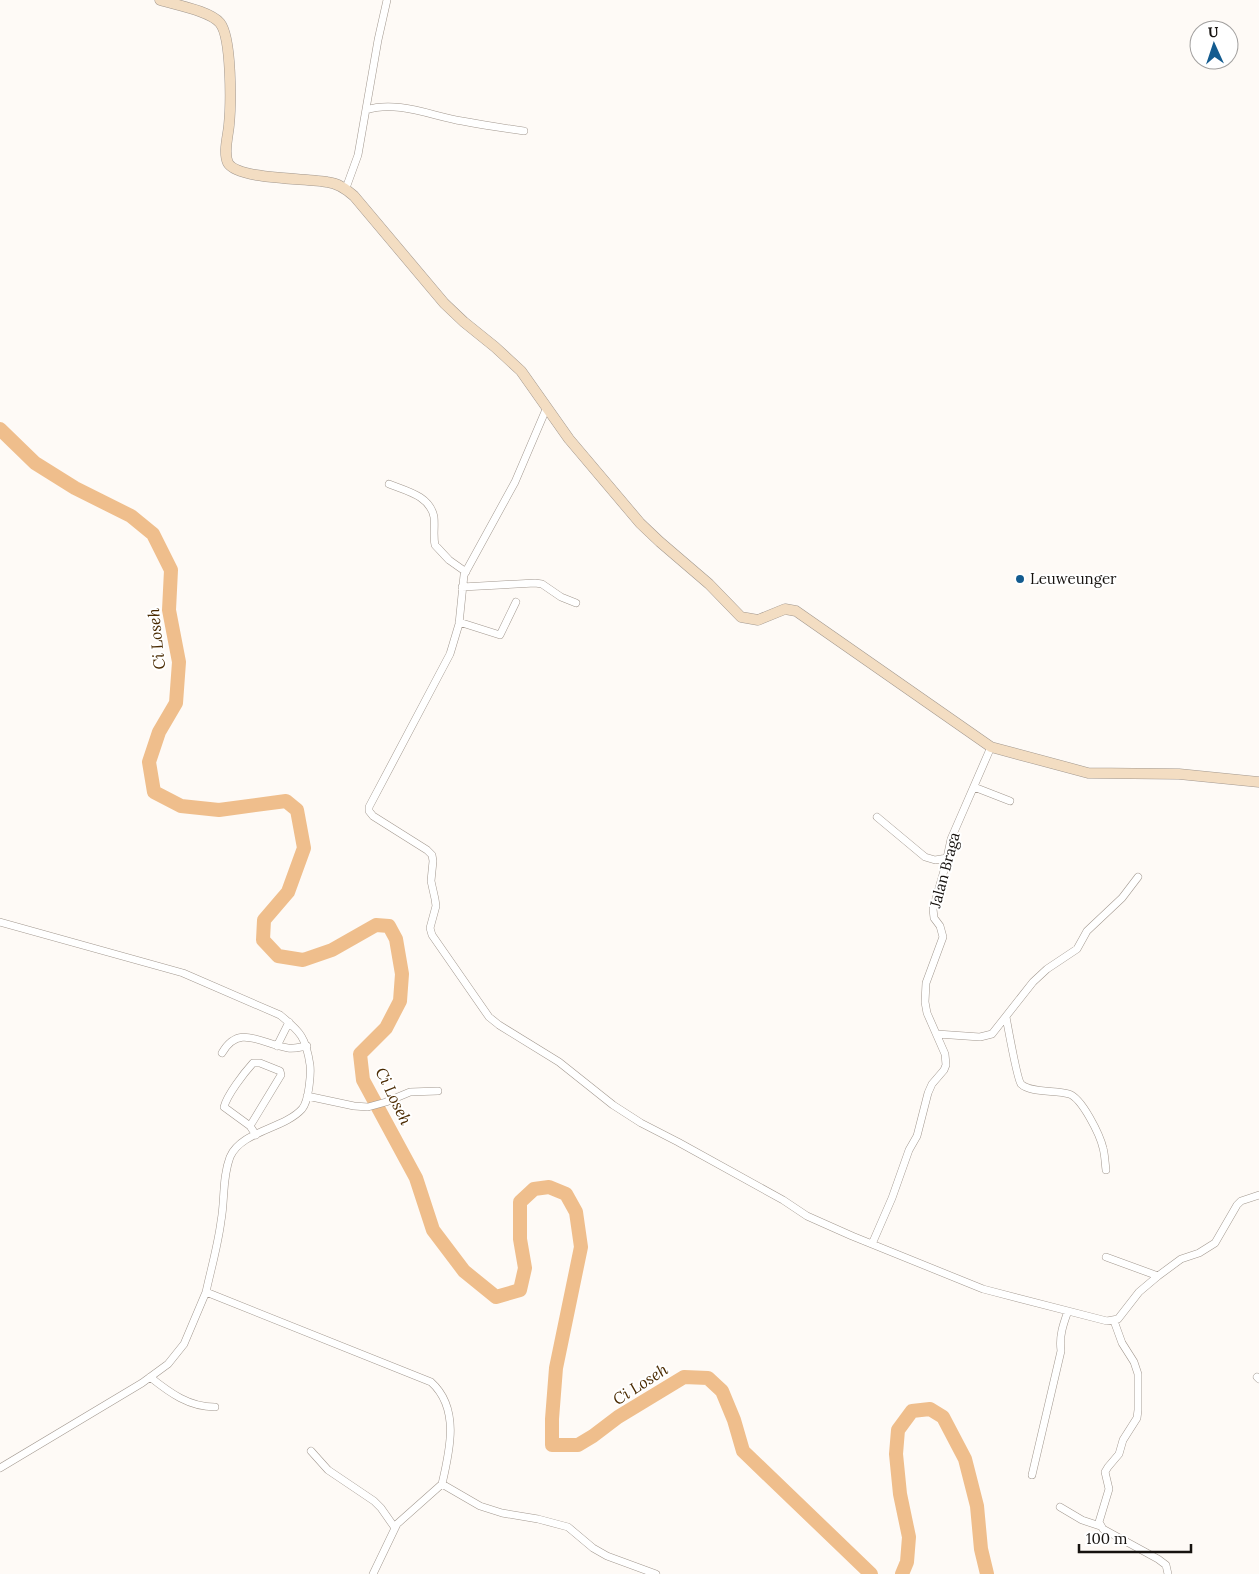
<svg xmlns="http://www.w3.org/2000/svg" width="1259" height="1574" viewBox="0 0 1259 1574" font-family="Lora,serif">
<rect width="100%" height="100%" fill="#fefaf6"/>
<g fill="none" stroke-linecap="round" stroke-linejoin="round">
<path stroke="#efbe8c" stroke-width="14" d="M 0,429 L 35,463 L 75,488 L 131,516 L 153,534 L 171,570 L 169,610 L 179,662 L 176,703 L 159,732 L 149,762 L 154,792 L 181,806 L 219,810 L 286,801 L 297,810 L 304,848 L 288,892 L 264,920 L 263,940 L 278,956 L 303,960 L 332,950 L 376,925 L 389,926 L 396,939 L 402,974 L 400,1001 L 386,1028 L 360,1054 L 363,1080 L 416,1178 L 433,1230 L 464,1271 L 496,1297 L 520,1290 L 525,1268 L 520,1239 L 520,1202 L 534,1189 L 549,1187 L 566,1194 L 576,1212 L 581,1247 L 556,1368 L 552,1419 L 552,1445 L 578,1445 L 593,1436 L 618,1417 L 684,1377 L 708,1378 L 722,1391 L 734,1420 L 743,1451 L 871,1574
M 902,1574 L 907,1562 L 909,1537 L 900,1494 L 896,1454 L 898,1430 L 912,1411 L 930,1409 L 943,1417 L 965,1459 L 977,1506 L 981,1549 L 987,1574"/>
<g stroke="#a2988f" stroke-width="8">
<path id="street" d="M 366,110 C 397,100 432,116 462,121 C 483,125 503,128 524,131
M 346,188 L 358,155 L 378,40 L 387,0
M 547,407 L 515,482 L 464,575 L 459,624 L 450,654 L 369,807 L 369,811 L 373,816 L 427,850 L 432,855 L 433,861 L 431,881 L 435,899 L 436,906 L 430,928 L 432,935 L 489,1017 L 499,1025 L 559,1062 L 613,1105 L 641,1123 L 678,1142 L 783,1200 L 807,1216 L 852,1236 L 983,1289 L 1107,1321 L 1118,1319 L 1139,1292 L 1158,1276 L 1181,1259 L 1199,1253 L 1215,1243 L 1237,1205 L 1241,1201 L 1259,1195
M 389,484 C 407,491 430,496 434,517 C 435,527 433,536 435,545 L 449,560 L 466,572
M 462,587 L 535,583 L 542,584 L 561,597 L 576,603
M 459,622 L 500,635 L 516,602
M 974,787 L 1010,801
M 877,817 L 925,857 L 935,860 L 947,858
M 0,922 L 183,973 L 280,1015 C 301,1032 306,1038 310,1065 C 311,1073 310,1079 309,1087 C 308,1094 307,1103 302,1109 C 284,1129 241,1131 230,1157 C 222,1178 225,1200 221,1221 C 218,1245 211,1269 206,1292
M 1006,1017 C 1008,1027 1017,1079 1021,1084 C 1030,1093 1057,1090 1069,1094 C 1082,1098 1100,1135 1103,1148 C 1105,1155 1105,1163 1106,1170
M 937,1034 L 980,1037 L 992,1034 L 1033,982 L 1047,969 L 1077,949 L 1087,931 L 1122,898 L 1138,877
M 277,1046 L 289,1022
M 222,1053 C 239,1023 261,1044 288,1048 C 294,1049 301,1047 307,1046
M 307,1096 L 354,1106 L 368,1107 L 386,1102 L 410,1092 L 438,1091
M 250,1126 L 281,1075 L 280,1071 L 260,1063 L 253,1063 C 244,1073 227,1095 224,1107 L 250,1126 L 256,1135
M 872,1244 L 892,1198 L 909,1150 L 917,1136 L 928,1093 L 932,1084 L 944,1070 L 946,1065 L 945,1054 L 927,1013 L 925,1002 L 926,983 L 943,937 L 940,926 L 934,918 L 933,909 L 945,867 L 951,839 L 991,747
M 1106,1257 L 1158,1276
M 1114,1321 L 1122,1343 L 1134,1362 L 1138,1374 L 1138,1410 L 1137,1418 L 1123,1440 L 1119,1454 L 1108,1467 L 1105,1472 L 1109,1489 L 1099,1522 L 1103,1529 L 1158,1559 L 1166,1565 L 1168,1574
M 150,1377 C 170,1393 189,1407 215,1407
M 1257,1377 L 1259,1379
M 311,1451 L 328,1470 L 374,1501 L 381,1508 L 395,1528
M 0,1468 L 142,1383 L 168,1364 L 184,1344 L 206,1292 L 431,1382 C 460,1408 450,1450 442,1484 L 480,1506 L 502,1513 L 538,1519 L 568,1527 L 593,1548 L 607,1556 L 656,1574
M 1032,1475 L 1061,1351 C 1059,1336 1063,1325 1068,1311
M 1060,1507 L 1082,1520 L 1100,1526
M 373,1574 L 397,1524 L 442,1484"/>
</g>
<g stroke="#a2988f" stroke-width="11">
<path id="secondary" d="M 160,0 C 176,5 210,11 220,23 C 232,38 231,105 229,125 C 228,137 223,152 228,163 C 238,180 308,178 327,182 C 338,183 346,189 354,196 L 444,303 L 464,322 L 495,347 L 521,371 L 569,439 L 640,523 L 660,542 L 709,584 L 741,617 L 758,620 L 785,609 L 796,611 L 991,747 L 1088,773 L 1179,774 L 1259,782"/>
</g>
<use href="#street" stroke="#fff" stroke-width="7"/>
<use href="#secondary" stroke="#f3ddc2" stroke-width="10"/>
</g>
<circle fill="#135b8f" stroke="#fff" stroke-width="2" cx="1020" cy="579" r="5"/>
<g text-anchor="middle" stroke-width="4" stroke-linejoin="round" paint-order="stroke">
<g font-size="15" fill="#16120f" stroke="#fff" text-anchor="start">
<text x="1030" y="584">Leuweunger</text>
</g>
<g font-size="15" fill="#16120f" stroke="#fff">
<text transform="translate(945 870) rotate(-75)" y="5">Jalan Braga</text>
</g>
<g font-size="16" font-style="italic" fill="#4a2a01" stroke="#fff">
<text transform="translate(156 639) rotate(-96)" y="6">Ci Loseh</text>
<text transform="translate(394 1096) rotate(64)" y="6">Ci Loseh</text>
<text transform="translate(640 1384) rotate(-33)" y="6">Ci Loseh</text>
</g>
</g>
<g transform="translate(1214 45) rotate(357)"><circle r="24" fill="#ffffff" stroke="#a2a09f"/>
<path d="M0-4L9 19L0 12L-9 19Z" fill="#135b8f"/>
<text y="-8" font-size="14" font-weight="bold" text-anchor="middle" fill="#16120f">U</text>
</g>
<path d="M1079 1544v8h112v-8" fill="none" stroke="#16120f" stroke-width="2.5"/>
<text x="1086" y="1544" font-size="15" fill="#16120f" stroke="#ffffff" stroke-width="4" paint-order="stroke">100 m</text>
</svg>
